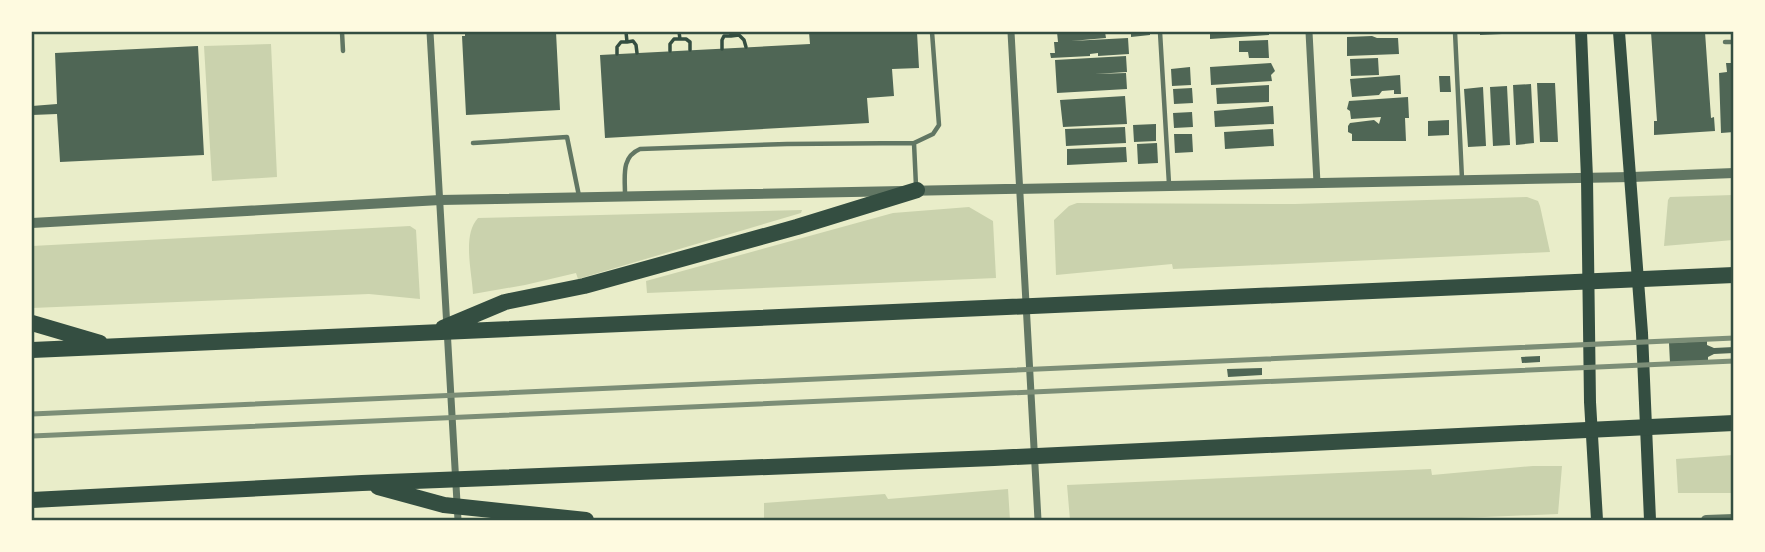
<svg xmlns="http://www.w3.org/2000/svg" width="1765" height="552" viewBox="0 0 1765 552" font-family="'DejaVu Sans',sans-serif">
<rect width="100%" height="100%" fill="#e9edc9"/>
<path fill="#cad2ad" d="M 271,44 L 277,177 L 212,181 L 204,46 Z
M 1733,195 L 1733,240 L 1664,246 L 1668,200 L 1670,197 Z
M 1527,197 L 1538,201 L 1540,206 L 1550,252 L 1173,269 L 1172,264 L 1056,275 L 1054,220 L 1069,206 L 1077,203 L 1295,204 Z
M 969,207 L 993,221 L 996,278 L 647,293 L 646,281 L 893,213 Z
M 802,210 L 801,213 L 578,279 L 576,273 L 525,285 L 473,294 C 472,272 462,235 478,218 Z
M 410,226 L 416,230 L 420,299 L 369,294 L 32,308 L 32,246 Z
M 1733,455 L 1733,493 L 1678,493 L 1676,459 Z
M 1533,466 L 1562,466 L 1558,514 L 1414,520 L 1070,520 L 1067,485 L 1431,469 L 1432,475 Z
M 1008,489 L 1010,520 L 685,520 L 764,519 L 764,503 L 885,494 L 888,499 Z"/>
<path fill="#4f6655" d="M 465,32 L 556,32 L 560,110 L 466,115 L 462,36 L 465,36 Z
M 809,32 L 917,32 L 919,68 L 892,69 L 894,96 L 867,98 L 869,123 L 605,138 L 600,55 L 810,44 Z
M 1057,32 L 1105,32 L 1106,38 L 1071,41 L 1128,38 L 1129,54 L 1098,56 L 1098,53 L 1090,54 L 1090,56 L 1051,58 L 1050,53 L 1055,53 L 1054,42 L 1058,42 Z
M 1131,32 L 1150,32 L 1150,35 L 1131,37 Z
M 1210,32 L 1269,32 L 1269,35 L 1210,39 Z
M 1480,32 L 1502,32 L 1502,34 L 1480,35 Z
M 1651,32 L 1705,32 L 1711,118 L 1714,117 L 1715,131 L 1654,135 L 1654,121 L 1657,121 Z
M 1372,36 L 1377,38 L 1398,38 L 1399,54 L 1347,56 L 1347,37 Z
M 1268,40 L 1269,58 L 1249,58 L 1248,52 L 1239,52 L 1239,41 Z
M 198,46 L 204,155 L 60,162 L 57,114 L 32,115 L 32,106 L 57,104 L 55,53 Z
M 1126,56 L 1127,72 L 1095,74 L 1126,73 L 1127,89 L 1057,93 L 1055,60 Z
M 1378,58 L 1379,75 L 1351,76 L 1350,59 Z
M 1271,63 L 1275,71 L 1271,75 L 1272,81 L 1211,85 L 1210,67 Z
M 1726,63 L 1734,63 L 1734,132 L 1721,133 L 1719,73 L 1727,72 Z
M 1190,67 L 1191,85 L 1172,86 L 1171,69 Z
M 1400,75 L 1401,94 L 1394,94 L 1394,90 L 1382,91 L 1379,95 L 1352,97 L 1350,79 Z
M 1439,76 L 1450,76 L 1451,92 L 1440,92 Z
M 1537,83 L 1555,83 L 1558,142 L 1540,142 Z
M 1531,84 L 1534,143 L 1516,145 L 1513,85 Z
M 1269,85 L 1269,102 L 1217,104 L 1216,88 Z
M 1507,86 L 1510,145 L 1493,146 L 1490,87 Z
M 1483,87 L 1486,146 L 1468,147 L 1464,89 Z
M 1192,88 L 1193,103 L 1174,104 L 1173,89 Z
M 1125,96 L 1127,124 L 1063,127 L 1060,100 Z
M 1408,97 L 1409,118 L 1405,118 L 1406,141 L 1352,141 L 1352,134 L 1348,132 L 1348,126 L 1350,123 L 1374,120 L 1379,124 L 1381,117 L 1351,119 L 1350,111 L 1347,109 L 1349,101 Z
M 1273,106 L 1274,124 L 1215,127 L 1214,111 Z
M 1192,112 L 1193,127 L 1174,128 L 1173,113 Z
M 1449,120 L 1449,135 L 1428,136 L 1428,121 Z
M 1156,124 L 1156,141 L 1134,142 L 1133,125 Z
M 1125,127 L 1126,143 L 1066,146 L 1065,129 Z
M 1273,129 L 1274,146 L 1225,149 L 1224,132 Z
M 1174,134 L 1192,134 L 1193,152 L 1175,153 Z
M 1157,143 L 1158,163 L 1138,164 L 1137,144 Z
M 1126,147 L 1127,162 L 1067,165 L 1067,149 Z
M 1707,341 L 1707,345 L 1714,348 L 1734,347 L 1734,353 L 1714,354 L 1708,357 L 1708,361 L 1670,363 L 1669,343 Z
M 1540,356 L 1540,362 L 1522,363 L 1521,357 Z
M 1262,368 L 1262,375 L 1228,377 L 1227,369 Z"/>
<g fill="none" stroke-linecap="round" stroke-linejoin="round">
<path stroke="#344e41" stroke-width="3.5" d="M 626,32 L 627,42 L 633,41 L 636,45 L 637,53
M 679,32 L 680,39 L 686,39 L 690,42 L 690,50
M 731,32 L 731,36 L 739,35 L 744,40 L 746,47
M 722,49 L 722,40 L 724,36 L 731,36
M 670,51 L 670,44 L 674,39 L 680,39
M 617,54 L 617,47 L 621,42 L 627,42"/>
<path stroke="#617663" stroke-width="4.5" d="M 342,32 L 343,51
M 1160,32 L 1169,184
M 1455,32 L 1462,179
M 1725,42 L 1734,42
M 473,143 L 567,137 L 579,196
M 914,143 L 933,134 L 939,125 L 932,32
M 625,194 C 625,176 621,157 640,149 L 787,144 L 914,143 L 916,186"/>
<path stroke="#617663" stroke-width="7" d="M 430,32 L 458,520
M 1011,32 L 1038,520
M 1309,32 L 1317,183"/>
<path stroke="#617663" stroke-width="10" d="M 32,223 L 440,200 L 1632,177 L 1734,173
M 1706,520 L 1734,519"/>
<path stroke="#344e41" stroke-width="12" d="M 1581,32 L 1587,178 L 1590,402 L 1597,520
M 1619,32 L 1642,333 L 1650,520"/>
<path stroke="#344e41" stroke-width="16" d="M 32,323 L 100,343
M 443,328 L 505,302 L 584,286 L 797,227 L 917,190
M 32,350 L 1734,275
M 378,487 L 444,505 L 586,520
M 32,500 L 362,483 L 994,458 L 1734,423"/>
<path stroke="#7c8e77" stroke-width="5" d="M 32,414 L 1734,338
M 32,436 L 1734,361"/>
</g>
<rect width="1765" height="552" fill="none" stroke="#fefae0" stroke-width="66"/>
<rect x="33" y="33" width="1699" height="486" fill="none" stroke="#344e41" stroke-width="2.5"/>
</svg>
